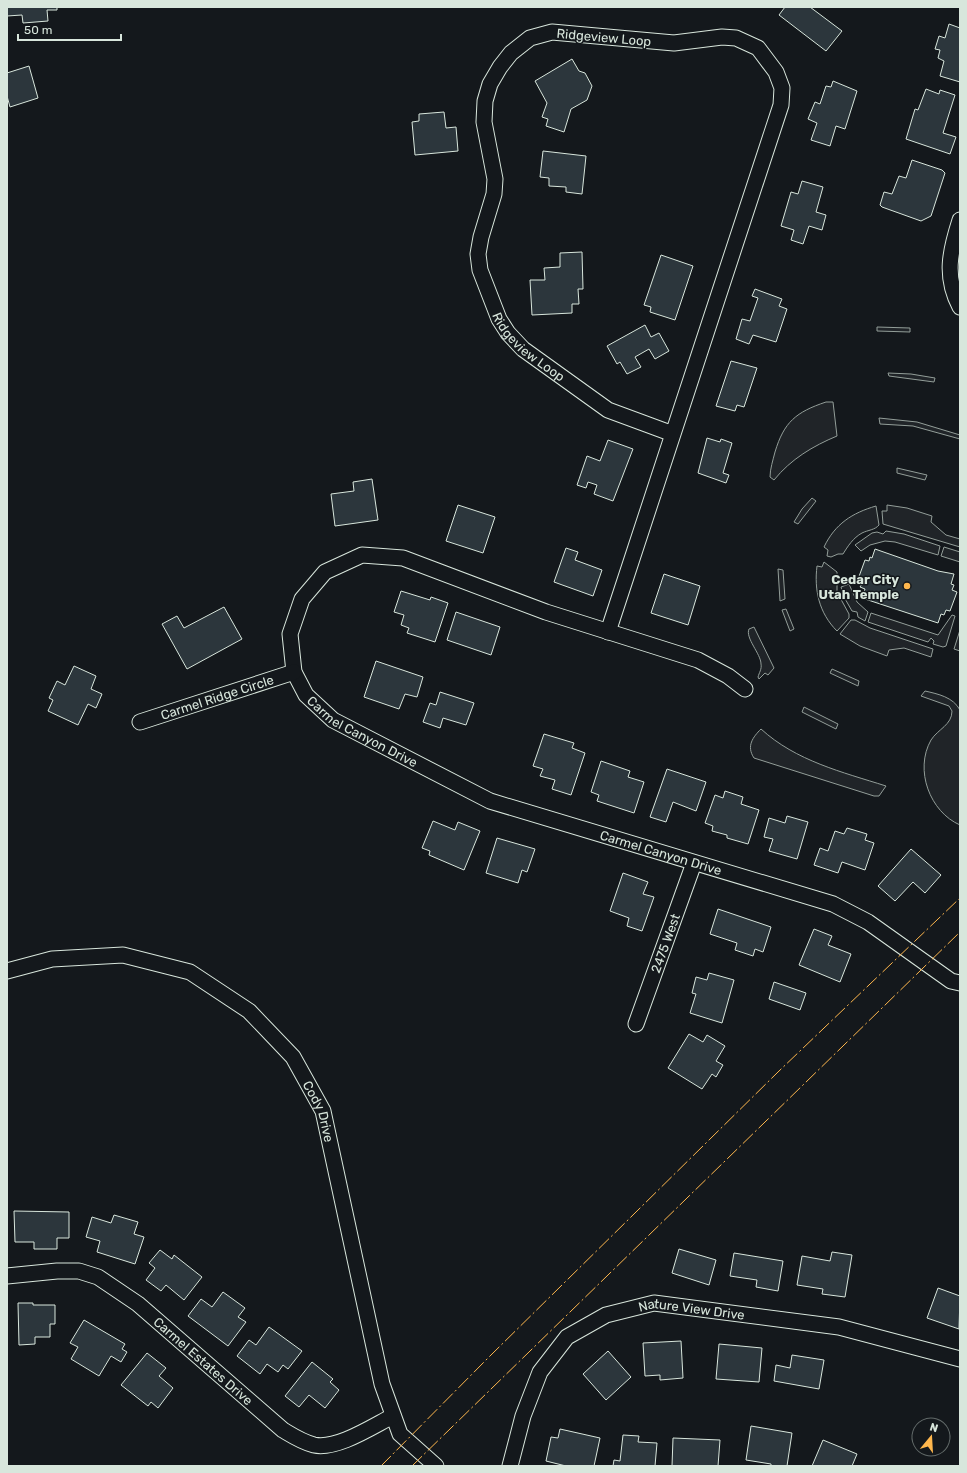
<svg xmlns="http://www.w3.org/2000/svg" width="967" height="1473" viewBox="0 0 967 1473" font-family="Rubik,sans-serif">
<rect width="100%" height="100%" fill="#14181c"/>
<path fill="#202428" stroke="#939e99" d="M 877,327 L 910,328 L 910,332 L 877,331 Z
M 888,373 L 911,374 L 935,378 L 934,382 L 889,376 Z
M 826,402 L 833,402 L 837,436 C 813,446 791,459 774,480 L 770,477 C 770,469 773,460 775,452 C 784,422 796,412 826,402 Z
M 879,418 L 917,422 L 960,435 L 960,439 L 913,426 L 880,424 Z
M 897,468 L 927,475 L 925,480 L 897,473 Z
M 812,498 L 816,501 L 798,524 L 794,522 L 802,509 Z
M 887,505 L 907,508 L 932,516 L 931,522 L 946,535 L 960,539 L 960,547 L 883,524 L 882,511 L 887,511 Z
M 876,506 L 879,525 C 875,530 868,530 862,533 C 853,538 848,546 843,554 L 838,554 L 831,557 L 827,556 L 828,550 L 824,547 C 835,524 852,513 876,506 Z
M 886,531 L 904,534 L 940,546 L 938,555 L 895,542 L 885,541 L 870,545 L 861,551 L 855,545 L 872,533 L 877,532 L 883,534 Z
M 944,547 L 960,552 L 960,562 L 941,556 Z
M 824,562 L 837,572 L 837,592 L 849,614 L 849,618 L 837,631 C 819,613 814,590 817,566 L 822,567 Z
M 778,569 L 783,570 L 785,599 L 780,601 Z
M 849,584 L 857,602 L 868,612 L 865,621 L 858,617 L 857,612 L 852,611 L 844,597 L 841,587 Z
M 786,609 L 794,629 L 790,631 L 782,610 Z
M 871,613 L 938,635 L 952,615 L 955,616 L 946,646 L 943,647 L 933,644 L 934,641 L 931,638 L 928,642 L 868,622 Z
M 851,620 L 855,620 L 870,628 L 933,649 L 931,657 L 904,648 L 889,650 L 887,656 L 860,646 L 840,634 Z
M 754,627 L 774,668 L 768,675 L 765,673 L 759,679 L 758,677 C 759,673 762,669 761,664 C 761,654 745,638 749,629 Z
M 960,630 L 960,651 L 954,649 Z
M 832,669 L 859,681 L 858,686 L 830,673 Z
M 925,691 C 938,694 953,697 960,710 L 960,825 C 930,812 914,770 931,740 C 938,729 952,725 952,711 L 949,706 L 921,696 Z
M 804,707 L 838,724 L 836,729 L 802,712 Z
M 761,729 C 796,761 842,772 886,786 L 879,796 L 874,796 L 754,758 C 746,746 753,737 761,729 Z"/>
<path fill="#2c363c" stroke="#d8e6dc" d="M 7,7 L 57,7 L 57,10 L 47,10 L 48,21 L 23,23 L 22,15 L 7,16 Z
M 785,7 L 810,7 L 842,31 L 826,51 L 779,15 Z
M 949,24 L 960,28 L 960,82 L 940,76 L 944,61 L 938,58 L 940,50 L 935,49 L 939,36 L 945,38 Z
M 572,59 L 579,71 L 585,73 L 592,86 L 587,100 L 571,109 L 564,132 L 546,126 L 548,119 L 542,117 L 547,103 L 535,81 Z
M 29,66 L 38,98 L 10,107 L 7,96 L 7,73 Z
M 833,81 L 857,91 L 845,129 L 836,126 L 830,146 L 811,140 L 817,123 L 808,119 L 815,102 L 820,104 L 826,86 L 831,87 Z
M 926,89 L 939,94 L 940,90 L 955,95 L 943,133 L 956,137 L 950,154 L 906,139 L 915,109 L 918,110 Z
M 444,112 L 446,128 L 456,127 L 458,151 L 415,155 L 412,122 L 419,121 L 419,114 Z
M 543,151 L 586,156 L 582,194 L 566,192 L 566,187 L 549,186 L 549,178 L 540,177 Z
M 912,160 L 942,170 L 945,173 L 931,216 L 921,221 L 882,207 L 880,205 L 884,192 L 892,194 L 899,176 L 906,178 Z
M 802,181 L 823,187 L 816,212 L 826,215 L 822,230 L 809,226 L 803,244 L 791,240 L 794,230 L 781,226 L 791,192 L 798,194 Z
M 582,252 L 583,289 L 578,289 L 579,304 L 572,304 L 572,313 L 532,315 L 530,280 L 545,280 L 544,268 L 560,267 L 560,253 Z
M 661,255 L 693,266 L 675,320 L 650,312 L 651,307 L 644,305 Z
M 755,289 L 782,299 L 779,306 L 787,309 L 776,342 L 753,335 L 749,344 L 736,339 L 742,319 L 750,321 L 758,298 L 752,296 Z
M 645,325 L 651,337 L 659,333 L 669,351 L 655,359 L 649,349 L 635,357 L 641,367 L 627,374 L 620,362 L 617,364 L 607,346 Z
M 731,361 L 757,368 L 744,407 L 737,405 L 735,411 L 716,406 Z
M 707,438 L 720,442 L 721,439 L 732,443 L 723,473 L 729,475 L 726,483 L 698,473 Z
M 608,440 L 633,449 L 613,501 L 594,494 L 597,485 L 588,482 L 586,488 L 577,485 L 587,456 L 600,461 Z
M 372,479 L 378,520 L 335,526 L 331,494 L 354,491 L 353,482 Z
M 458,505 L 495,517 L 483,553 L 446,541 Z
M 566,548 L 578,552 L 575,560 L 602,570 L 593,596 L 554,582 Z
M 875,549 L 938,571 L 954,574 L 951,584 L 954,585 L 952,590 L 957,592 L 950,611 L 946,610 L 944,615 L 941,614 L 938,623 L 862,598 L 865,589 L 860,587 L 862,584 L 857,582 L 865,560 L 869,561 L 870,557 L 872,558 Z
M 664,574 L 700,586 L 688,625 L 651,613 Z
M 401,591 L 430,600 L 431,597 L 448,603 L 435,642 L 407,633 L 409,628 L 401,625 L 404,615 L 394,612 Z
M 224,607 L 242,639 L 187,669 L 162,624 L 177,616 L 184,628 Z
M 456,612 L 500,627 L 491,655 L 447,640 Z
M 376,661 L 423,677 L 417,697 L 405,694 L 399,709 L 364,697 Z
M 74,666 L 96,676 L 91,689 L 102,694 L 96,708 L 88,704 L 78,725 L 48,711 L 53,700 L 49,698 L 57,681 L 65,685 Z
M 440,692 L 474,703 L 466,725 L 443,718 L 440,728 L 423,722 L 430,703 L 436,705 Z
M 544,734 L 574,743 L 572,748 L 585,753 L 571,795 L 552,789 L 555,780 L 540,776 L 543,769 L 533,766 Z
M 601,761 L 630,771 L 628,777 L 644,782 L 634,813 L 597,801 L 599,795 L 591,792 Z
M 667,769 L 706,782 L 696,811 L 673,802 L 666,822 L 650,817 Z
M 725,791 L 743,797 L 741,804 L 759,810 L 748,844 L 727,838 L 727,835 L 712,831 L 713,826 L 705,823 L 715,795 L 723,798 Z
M 787,816 L 808,822 L 797,859 L 769,851 L 773,839 L 764,837 L 769,818 L 785,823 Z
M 433,821 L 455,830 L 458,822 L 480,831 L 464,870 L 429,855 L 430,851 L 422,848 Z
M 847,828 L 867,834 L 865,840 L 874,843 L 865,870 L 842,862 L 838,873 L 814,865 L 820,848 L 828,851 L 835,831 L 844,834 Z
M 497,838 L 535,849 L 527,872 L 522,870 L 518,883 L 486,873 Z
M 911,849 L 941,875 L 925,893 L 913,882 L 895,901 L 878,886 Z
M 623,873 L 648,882 L 643,894 L 654,897 L 642,931 L 627,926 L 629,918 L 610,911 Z
M 718,909 L 771,927 L 763,952 L 755,949 L 753,956 L 735,950 L 737,943 L 710,934 Z
M 814,929 L 832,936 L 828,945 L 851,954 L 840,982 L 799,965 Z
M 709,973 L 734,980 L 722,1023 L 690,1013 L 696,994 L 692,993 L 696,977 L 707,980 Z
M 774,982 L 806,993 L 800,1010 L 769,999 Z
M 689,1034 L 703,1042 L 707,1035 L 725,1046 L 716,1061 L 723,1065 L 716,1077 L 712,1074 L 702,1089 L 668,1068 Z
M 14,1211 L 69,1212 L 69,1238 L 57,1238 L 57,1249 L 34,1249 L 34,1242 L 15,1242 Z
M 114,1215 L 138,1222 L 134,1234 L 144,1237 L 135,1264 L 97,1252 L 100,1241 L 86,1237 L 92,1217 L 111,1223 Z
M 679,1249 L 716,1260 L 709,1285 L 672,1273 Z
M 160,1250 L 172,1259 L 174,1255 L 202,1277 L 184,1300 L 166,1285 L 161,1291 L 146,1280 L 155,1268 L 149,1263 Z
M 832,1252 L 852,1255 L 845,1297 L 822,1294 L 823,1289 L 797,1285 L 802,1256 L 830,1261 Z
M 734,1253 L 783,1261 L 778,1291 L 756,1287 L 757,1280 L 730,1276 Z
M 938,1288 L 960,1296 L 959,1329 L 927,1318 Z
M 223,1292 L 245,1308 L 238,1317 L 246,1322 L 228,1346 L 188,1316 L 201,1299 L 212,1307 Z
M 18,1303 L 33,1303 L 33,1305 L 55,1305 L 55,1324 L 50,1324 L 50,1337 L 35,1337 L 35,1344 L 19,1345 Z
M 84,1320 L 125,1344 L 122,1349 L 127,1352 L 121,1362 L 111,1356 L 99,1376 L 71,1359 L 78,1347 L 70,1343 Z
M 269,1327 L 302,1351 L 288,1369 L 283,1365 L 278,1372 L 267,1364 L 260,1374 L 237,1356 L 249,1340 L 256,1345 Z
M 681,1341 L 683,1378 L 660,1380 L 660,1375 L 645,1376 L 643,1343 Z
M 719,1344 L 762,1348 L 759,1382 L 716,1379 Z
M 608,1351 L 631,1377 L 606,1400 L 583,1374 Z
M 147,1353 L 166,1368 L 159,1376 L 173,1388 L 158,1408 L 151,1402 L 148,1406 L 121,1385 Z
M 792,1355 L 824,1360 L 819,1389 L 774,1381 L 776,1365 L 790,1368 Z
M 312,1362 L 333,1379 L 330,1382 L 339,1390 L 325,1408 L 309,1395 L 299,1407 L 285,1396 Z
M 751,1426 L 792,1433 L 787,1466 L 771,1466 L 771,1464 L 746,1460 Z
M 560,1429 L 600,1438 L 594,1466 L 566,1466 L 546,1461 L 551,1437 L 558,1438 Z
M 623,1435 L 639,1436 L 638,1442 L 657,1443 L 655,1466 L 613,1466 L 614,1460 L 620,1461 Z
M 673,1438 L 720,1440 L 718,1466 L 672,1466 Z
M 823,1440 L 857,1454 L 852,1466 L 812,1466 Z"/>
<g fill="none" stroke-linecap="round" stroke-linejoin="round">
<g stroke="#d8e6dc" stroke-width="17">
<g id="minor">
<path d="M 960,220 C 950,251 944,277 960,307"/>
<path id="s1" d="M 608,632 L 781,105 L 782,88 L 776,72 L 758,48 L 736,38 L 722,37 L 674,43 L 552,32 L 530,38 L 511,53 L 500,67 L 490,84 L 485,101 L 484,122 L 495,179 L 494,194 L 481,237 L 478,254 L 480,270 L 499,319 L 508,333 L 523,349 L 608,410 L 673,434"/>
<path id="s2" d="M 745,689 L 728,676 L 698,660 L 546,612 L 403,558 L 362,555 L 325,572 L 302,599 L 290,634 L 294,672 L 306,695 L 333,720 L 490,801 L 833,904 L 868,922 L 951,981 L 960,983"/>
<path id="s3" d="M 140,722 L 294,672"/>
<path id="s4" d="M 7,971 L 52,959 L 123,955 L 190,972 L 249,1011 L 293,1057 L 323,1111 L 382,1384 L 400,1434 L 436,1466"/>
<path id="s5" d="M 636,1024 L 694,863"/>
<path id="s6" d="M 7,1276 L 57,1271 L 79,1271 L 98,1277 L 138,1304 L 283,1430 C 293,1436 302,1442 314,1445 C 337,1450 373,1426 393,1416"/>
<path id="s7" d="M 510,1466 L 523,1416 L 540,1372 L 567,1337 L 606,1315 L 654,1303 L 839,1327 L 960,1359"/>
</g>
</g>
<use href="#minor" stroke="#14181c" stroke-width="15"/>
<path stroke="#ffb74d" stroke-width="1" stroke-dasharray="14 3 2 3" stroke-linecap="butt" d="M 381,1466 L 490,1356 L 778,1072 L 960,898
M 412,1466 L 960,932"/>
</g>
<circle fill="#ffb74d" stroke="#14181c" stroke-width="1.5" cx="907" cy="586" r="4"/>
<g text-anchor="middle" stroke-width="3" stroke-linejoin="round" paint-order="stroke">
<g font-size="13" fill="#d8e6dc" stroke="#14181c">
<text transform="translate(604 37) rotate(5)" y="5">Ridgeview Loop</text>
<text dy="5" stroke="none"><textPath href="#s1" startOffset="1196">Ridgeview Loop</textPath></text>
<text dy="5" stroke="none"><textPath href="#s3" startOffset="81">Carmel Ridge Circle</textPath></text>
<text dy="5" stroke="none"><textPath href="#s2" startOffset="654">Carmel Canyon Drive</textPath></text>
<text dy="5" stroke="none"><textPath href="#s2" startOffset="978">Carmel Canyon Drive</textPath></text>
<text dy="5" stroke="none"><textPath href="#s5" startOffset="86">2475 West</textPath></text>
<text dy="5" stroke="none"><textPath href="#s4" startOffset="382">Cody Drive</textPath></text>
<text dy="5" stroke="none"><textPath href="#s7" startOffset="275">Nature View Drive</textPath></text>
<text dy="5" stroke="none"><textPath href="#s6" startOffset="227">Carmel Estates Drive</textPath></text>
</g>
<g font-size="13" font-weight="bold" fill="#d8e6dc" stroke="#14181c" text-anchor="end">
<text x="899" y="584">Cedar City<tspan x="899" dy="15">Utah Temple</tspan></text>
</g>
</g>
<rect width="967" height="1473" fill="none" stroke="#d8e6dc" stroke-width="16"/>
<g transform="translate(931 1437) rotate(18)"><circle r="19" fill="#14181c" stroke="#626a69"/>
<path d="M0-3L7 15L0 10L-7 15Z" fill="#ffb74d"/>
<text y="-6" font-size="11" font-weight="bold" text-anchor="middle" fill="#d8e6dc">N</text>
</g>
<path d="M18 34v6h103v-6" fill="none" stroke="#d8e6dc" stroke-width="2"/>
<text x="24" y="34" font-size="12" fill="#d8e6dc" stroke="#14181c" stroke-width="3" paint-order="stroke">50 m</text>
</svg>
